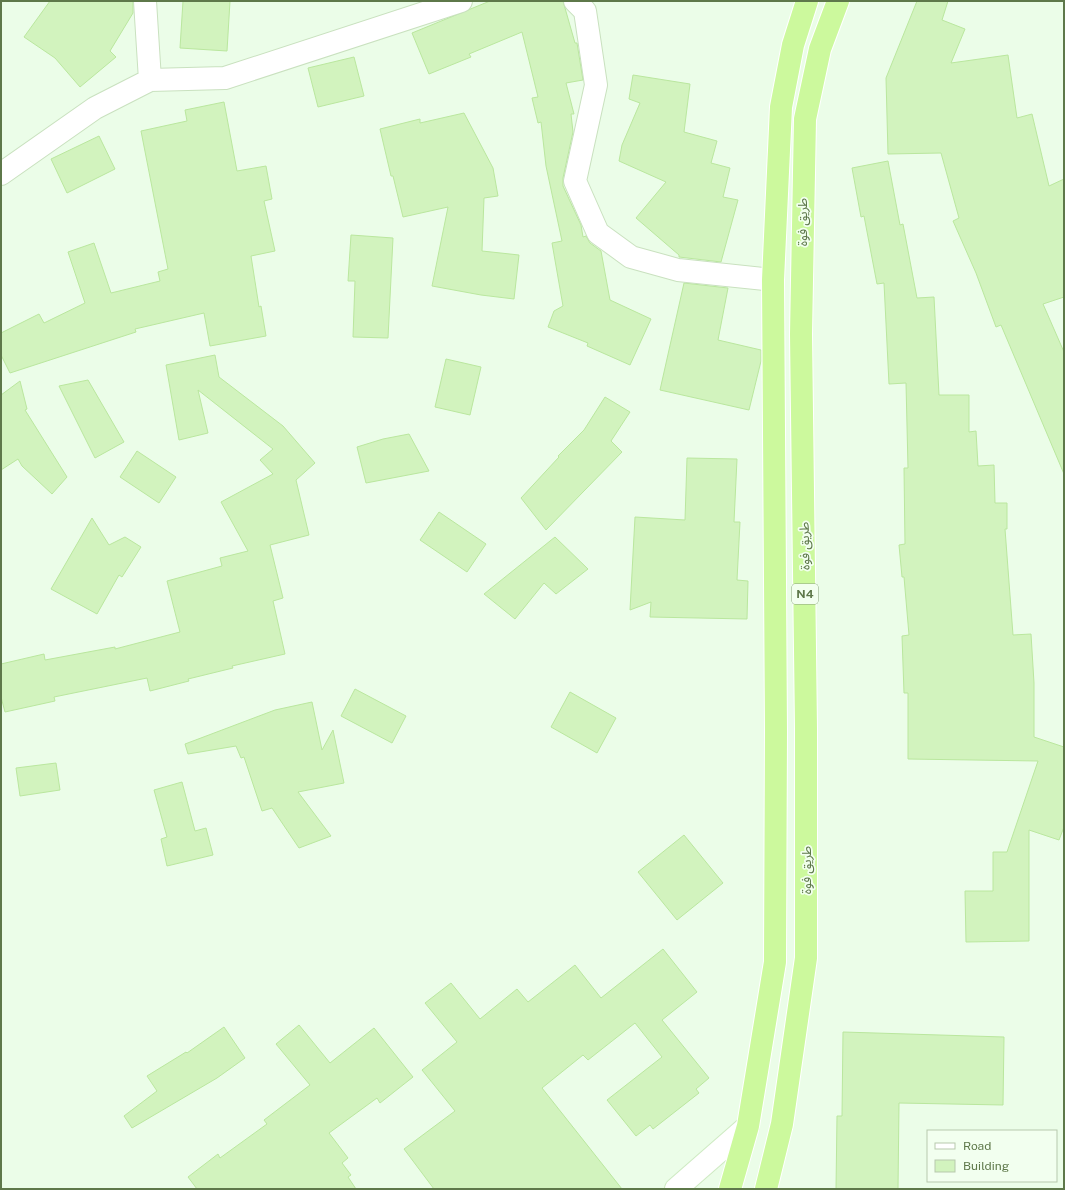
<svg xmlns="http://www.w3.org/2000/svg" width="1065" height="1190" viewBox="0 0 1065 1190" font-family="'Public Sans','Noto Sans Arabic',sans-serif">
<rect width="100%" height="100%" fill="#ebfde8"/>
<path fill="#d2f3be" stroke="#bae79e" d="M 50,1 L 133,1 L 133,13 L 110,51 L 116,57 L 80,87 L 55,58 L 24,37 Z
M 183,1 L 230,1 L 227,51 L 180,48 Z
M 490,1 L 563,1 L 575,43 L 577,43 L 583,80 L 566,83 L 574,114 L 571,114 L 573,132 L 563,178 L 563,186 L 581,225 L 583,237 L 586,236 L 590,243 L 601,251 L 610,300 L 651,319 L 630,365 L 587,346 L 588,343 L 548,327 L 554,311 L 563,306 L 552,243 L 562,241 L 546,166 L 541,122 L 538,123 L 532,98 L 538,97 L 522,32 L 469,54 L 471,57 L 429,74 L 412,33 Z
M 917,1 L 948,1 L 942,20 L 965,29 L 951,63 L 1008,55 L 1017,118 L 1032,114 L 1049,186 L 1064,179 L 1064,297 L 1043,304 L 1064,352 L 1064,474 L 1001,325 L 996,327 L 976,273 L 953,221 L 959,218 L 941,153 L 888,154 L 886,78 Z
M 354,57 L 364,96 L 318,107 L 308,68 Z
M 633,75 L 690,84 L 684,132 L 717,141 L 711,163 L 730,168 L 723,197 L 738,200 L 721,262 L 679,257 L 679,255 L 636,218 L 666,182 L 619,161 L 622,145 L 640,103 L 629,99 Z
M 224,102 L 237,171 L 266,166 L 272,199 L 264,201 L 275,251 L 251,256 L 259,307 L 261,306 L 266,336 L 210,346 L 204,313 L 135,329 L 136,332 L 10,373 L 1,355 L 1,333 L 39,314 L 44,323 L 85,303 L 68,252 L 94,243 L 111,293 L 160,281 L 158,272 L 168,269 L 141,131 L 187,121 L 185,110 Z
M 464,113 L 493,168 L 498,196 L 484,198 L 482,251 L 519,255 L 514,299 L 481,295 L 432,286 L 448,207 L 403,217 L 393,176 L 391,176 L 380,129 L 420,119 L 420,123 Z
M 99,136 L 115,169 L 67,193 L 51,159 Z
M 888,161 L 900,225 L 903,224 L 917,298 L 934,297 L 939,395 L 969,395 L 969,432 L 976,431 L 978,466 L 994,465 L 995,503 L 1007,503 L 1007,529 L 1005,529 L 1013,635 L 1031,634 L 1034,683 L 1034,737 L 1064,747 L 1064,827 L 1059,840 L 1029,830 L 1029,941 L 966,942 L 965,891 L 993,891 L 993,852 L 1007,852 L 1038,761 L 908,759 L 908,693 L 904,693 L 902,636 L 909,635 L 904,577 L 902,577 L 899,545 L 905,544 L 904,468 L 908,468 L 906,383 L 889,384 L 884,283 L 877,284 L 864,216 L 861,217 L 852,168 Z
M 351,235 L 393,238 L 388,338 L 353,337 L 355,281 L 348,281 Z
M 684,283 L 728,288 L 718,340 L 761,350 L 761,361 L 749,410 L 660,390 Z
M 215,355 L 219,377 L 283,426 L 315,463 L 296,480 L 309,535 L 270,545 L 283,598 L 273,601 L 285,654 L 232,666 L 233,668 L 188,679 L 189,681 L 150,691 L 147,678 L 54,697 L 55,701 L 5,712 L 1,697 L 1,664 L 44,654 L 45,660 L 115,647 L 115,649 L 180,632 L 167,581 L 222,566 L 220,558 L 248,551 L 221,502 L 273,474 L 260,460 L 273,449 L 198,390 L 208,433 L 179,440 L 166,365 Z
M 446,359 L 481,367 L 470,415 L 435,407 Z
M 88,380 L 124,442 L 95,458 L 59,386 Z
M 20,381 L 27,409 L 25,410 L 67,477 L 52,494 L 22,466 L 18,459 L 1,470 L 1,395 Z
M 605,397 L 630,412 L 611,441 L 622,452 L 546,530 L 521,498 L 559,457 L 558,456 L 584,430 Z
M 409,434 L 429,471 L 366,483 L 357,447 L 383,439 Z
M 137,451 L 176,477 L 159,503 L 120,477 Z
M 687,458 L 737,459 L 734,522 L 740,522 L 737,580 L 748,581 L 747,619 L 650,617 L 651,602 L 630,610 L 635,517 L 685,520 Z
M 439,512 L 486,544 L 467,572 L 420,540 Z
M 92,518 L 109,545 L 125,537 L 141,547 L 122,577 L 119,575 L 97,614 L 51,589 Z
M 555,537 L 588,569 L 556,594 L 544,583 L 515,619 L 484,594 Z
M 355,689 L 406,716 L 392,743 L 341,716 Z
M 570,692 L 616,718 L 597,753 L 551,727 Z
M 312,702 L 322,750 L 333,730 L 344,783 L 298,792 L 331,836 L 299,848 L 272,808 L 262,811 L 244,757 L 241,758 L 236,746 L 188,754 L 185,744 L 275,710 Z
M 56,763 L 60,790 L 20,796 L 16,768 Z
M 182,782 L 195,831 L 206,828 L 213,855 L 167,866 L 161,839 L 167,837 L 154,790 Z
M 684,835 L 723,883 L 677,920 L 638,872 Z
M 663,949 L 697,992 L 662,1020 L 709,1078 L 696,1089 L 699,1093 L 653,1129 L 650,1125 L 636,1136 L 607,1100 L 662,1057 L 635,1023 L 588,1060 L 583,1055 L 542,1088 L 622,1189 L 434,1189 L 404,1149 L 455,1111 L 422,1070 L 457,1042 L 425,1003 L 451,983 L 480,1019 L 517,989 L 528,1002 L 575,965 L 601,998 Z
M 299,1025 L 330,1063 L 374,1028 L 413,1077 L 380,1103 L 377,1098 L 329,1133 L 348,1158 L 342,1163 L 351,1175 L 348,1177 L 356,1189 L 197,1189 L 188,1177 L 218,1154 L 220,1158 L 267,1124 L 264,1120 L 310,1085 L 276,1044 Z
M 224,1027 L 245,1058 L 217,1078 L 132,1128 L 124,1116 L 157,1091 L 147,1076 L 186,1052 L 187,1053 Z
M 843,1032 L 1004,1037 L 1003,1105 L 899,1103 L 898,1189 L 836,1189 L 837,1116 L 842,1116 Z"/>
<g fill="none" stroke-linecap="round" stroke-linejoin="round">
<g stroke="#c9e1bf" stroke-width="24">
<path id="street" d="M 145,1 L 150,80
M 575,1 L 585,11 L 596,85 L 575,181 L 598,233 L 631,257 L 678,270 L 773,280
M 1,174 L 95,108 L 150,80 L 225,78 L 461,1"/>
</g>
<g stroke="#ceeac2" stroke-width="24">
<path id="secondary" d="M 676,1189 L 748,1126"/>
</g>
<g stroke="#fff" stroke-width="24">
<path id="highway" d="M 730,1189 L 748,1126 L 775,962 L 776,731 L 773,280 L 781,107 L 793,45 L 807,1
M 766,1189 L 782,1124 L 806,958 L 806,728 L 801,334 L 805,119 L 820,49 L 838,1"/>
</g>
<use href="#street" stroke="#fff" stroke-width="22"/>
<use href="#secondary" stroke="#fff" stroke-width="22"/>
<use href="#highway" stroke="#ccf99d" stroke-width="22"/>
</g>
<g text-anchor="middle" stroke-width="3.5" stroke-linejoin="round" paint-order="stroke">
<rect fill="#f2ffef" stroke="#8aa07c" stroke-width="1" x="792" y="584" width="26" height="20" rx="3"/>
<g font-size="12" font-weight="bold" fill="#5e784a">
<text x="805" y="598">N4</text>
</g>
<g font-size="13" fill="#5e784a" stroke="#f2ffef">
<text transform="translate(802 222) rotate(-90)" y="5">طريق فوة</text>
<text transform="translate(804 546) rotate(-91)" y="5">طريق فوة</text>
<text transform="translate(806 870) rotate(-90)" y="5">طريق فوة</text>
</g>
</g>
<rect width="1065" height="1190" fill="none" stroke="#5e784a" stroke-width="4"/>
<rect x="927" y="1130" width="130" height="52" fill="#f2ffef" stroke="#b7c9ad"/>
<rect x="935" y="1143" width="20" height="6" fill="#ffffff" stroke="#b7c9ad"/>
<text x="963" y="1150" font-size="12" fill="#5e784a">Road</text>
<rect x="935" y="1160" width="20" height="12" fill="#d2f3be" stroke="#b7c9ad"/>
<text x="963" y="1170" font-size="12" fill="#5e784a">Building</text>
</svg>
